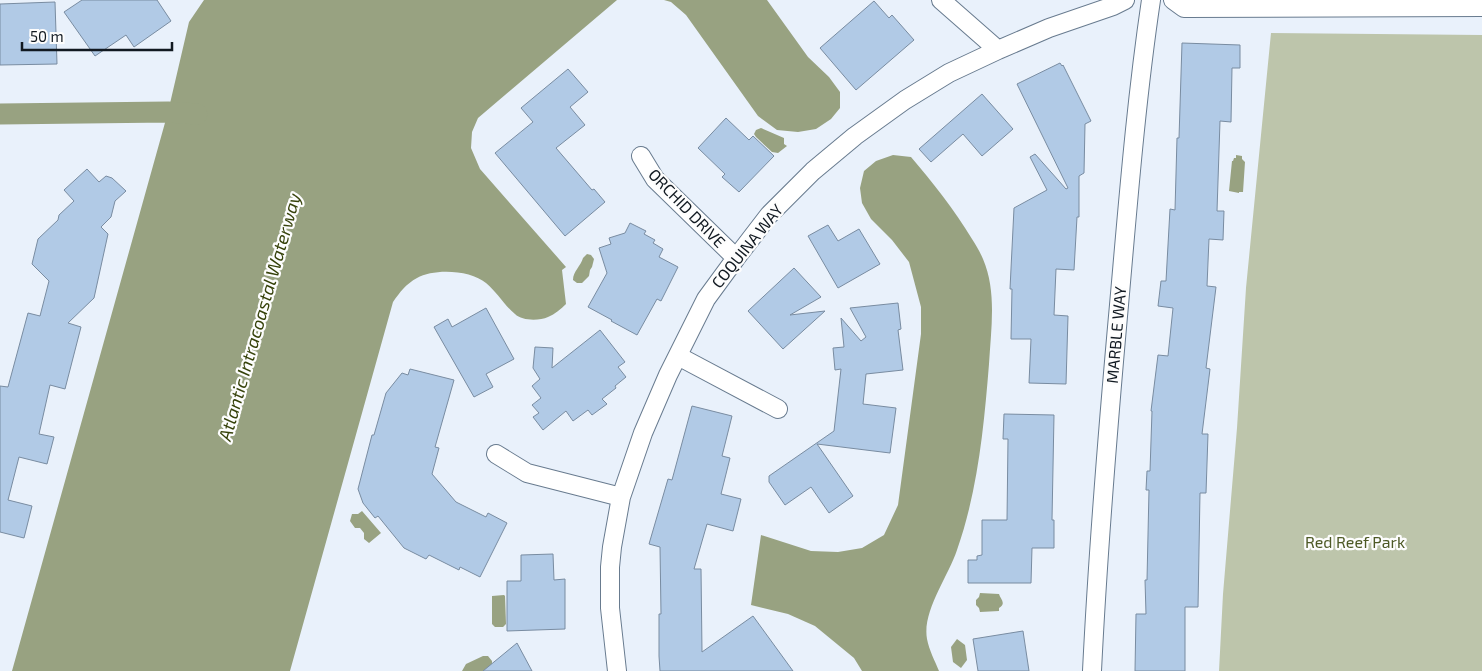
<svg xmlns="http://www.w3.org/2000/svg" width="1482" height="671" viewBox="0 0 1482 671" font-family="'Exo 2',sans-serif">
<rect width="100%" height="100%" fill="#e9f1fb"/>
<path fill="#bdc5ab" d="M 1271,33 L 1482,35 L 1482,671 L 1219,671 L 1223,594 L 1237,428 L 1246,288 Z"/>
<path fill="#98a281" d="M 204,0 L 617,0 L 478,118 L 472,132 L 471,148 L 480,169 L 566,267 L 562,270 L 566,304 C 561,309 555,314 548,317 C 539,321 522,321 515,314 C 504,305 497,292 486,283 C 471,270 434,268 417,278 C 406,284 400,292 393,302 L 290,671 L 12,671 L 168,112 L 189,22 Z
M 664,0 L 767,0 L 808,57 L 829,77 L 840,92 L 840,108 L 831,119 L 816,129 L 798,132 L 777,130 L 758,116 L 686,15 L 671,2 Z
M 761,128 L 784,138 L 784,144 L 787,146 L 778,153 L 772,152 L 756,137 L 754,134 L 756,130 Z
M 893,155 L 911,157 C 933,183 954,209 972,239 C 976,245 980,252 983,259 C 997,292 991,328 989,364 C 984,426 978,490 957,550 C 948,577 922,611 927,639 C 929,650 935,661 939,671 L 862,671 L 854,658 L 815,626 L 788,614 L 751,605 L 761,535 L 811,551 L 838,552 L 862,548 L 884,535 L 898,505 L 921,334 L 921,307 L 909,262 L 892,240 L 871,219 L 862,203 L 860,188 L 864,171 L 876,161 Z
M 1236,155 L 1242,156 L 1242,159 L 1245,162 L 1243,192 L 1239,192 L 1239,193 L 1229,191 L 1232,161 L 1233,161 L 1234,158 L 1236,158 Z
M 587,254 L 591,255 L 594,259 L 592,267 L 590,270 L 589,276 L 582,283 L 577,283 L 573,280 C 573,271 581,266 583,258 Z
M 362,511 L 381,533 L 369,543 L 364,539 L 364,533 L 360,528 L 355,528 L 350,521 L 352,514 L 358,514 Z
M 980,593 L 999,594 C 1000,599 1007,603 999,608 L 999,611 L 980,612 L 979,608 L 976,605 L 976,600 L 979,597 Z
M 504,595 L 505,596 L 506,624 L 503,627 L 495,627 L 492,624 L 492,596 Z
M 957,639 L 965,645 L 967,660 L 961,668 L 953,662 L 951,647 Z
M 483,656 L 488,656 L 492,661 L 492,664 L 487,671 L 462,671 L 466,664 Z"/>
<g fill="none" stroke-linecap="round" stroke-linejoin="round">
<path stroke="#98a281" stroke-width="21" d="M 0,114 L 168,112 L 197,114"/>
</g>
<path fill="#b1cae6" stroke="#798ca1" d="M 82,0 L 157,0 L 171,21 L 134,47 L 126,35 L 95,56 L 64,12 Z
M 874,1 L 889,18 L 892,15 L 914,40 L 856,90 L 820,48 Z
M 55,2 L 57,64 L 0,65 L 0,4 Z
M 1182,43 L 1240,45 L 1240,68 L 1232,68 L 1231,122 L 1220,121 L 1217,211 L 1224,211 L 1223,240 L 1209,239 L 1207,286 L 1216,287 L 1206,368 L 1210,369 L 1202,434 L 1208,434 L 1206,493 L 1200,493 L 1198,607 L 1185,607 L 1185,671 L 1135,671 L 1136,614 L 1146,614 L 1145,580 L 1147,580 L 1149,490 L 1146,490 L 1147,471 L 1150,471 L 1152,411 L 1151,411 L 1158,355 L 1168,356 L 1173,308 L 1158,306 L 1161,281 L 1166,281 L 1170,209 L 1175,210 L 1177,138 L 1179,138 Z
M 1060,63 L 1062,66 L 1063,65 L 1091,121 L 1085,124 L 1084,173 L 1079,176 L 1079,217 L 1077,217 L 1074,270 L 1056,269 L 1054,315 L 1068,316 L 1066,384 L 1029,383 L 1031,339 L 1011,339 L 1012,289 L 1010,289 L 1014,208 L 1047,190 L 1030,157 L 1035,154 L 1066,189 L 1068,188 L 1017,84 Z
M 568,69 L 588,92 L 570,107 L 585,125 L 556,148 L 592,190 L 594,189 L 605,202 L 565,236 L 495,153 L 533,122 L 521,108 Z
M 982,94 L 1013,129 L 982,156 L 963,134 L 931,162 L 919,149 Z
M 726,118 L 749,140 L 753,136 L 774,156 L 739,192 L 722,177 L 725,174 L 698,148 Z
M 87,169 L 99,182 L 106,176 L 112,178 L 126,191 L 115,201 L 111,217 L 101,227 L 108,234 L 94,298 L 68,323 L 81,327 L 65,389 L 50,385 L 39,434 L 54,437 L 47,464 L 19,457 L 8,500 L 32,506 L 24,538 L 0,532 L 0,386 L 8,387 L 28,313 L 40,316 L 49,281 L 32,264 L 38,239 L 58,220 L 59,215 L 74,201 L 64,190 Z
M 630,223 L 646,231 L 644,234 L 655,240 L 653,243 L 663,249 L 659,257 L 678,267 L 661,301 L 657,299 L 637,335 L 611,321 L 612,320 L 588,307 L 607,273 L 599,248 L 611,244 L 609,238 L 625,233 Z
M 828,225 L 838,241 L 859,229 L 880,264 L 838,288 L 808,236 Z
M 794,268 L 821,297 L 790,315 L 825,311 L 783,349 L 748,311 Z
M 898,303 L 901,329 L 898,330 L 903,370 L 866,374 L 863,404 L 896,408 L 890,453 L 817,444 L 853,496 L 829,513 L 811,487 L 785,505 L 769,482 L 769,476 L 834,431 L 841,369 L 835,370 L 833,348 L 844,347 L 841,318 L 861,341 L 866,337 L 850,308 Z
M 486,308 L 514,359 L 486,374 L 493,387 L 474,397 L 434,327 L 448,319 L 452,327 Z
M 600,330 L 625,362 L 618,367 L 626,377 L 615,386 L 616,388 L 602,399 L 607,404 L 592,415 L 588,410 L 573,421 L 566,411 L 543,430 L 533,417 L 539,413 L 532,405 L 541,398 L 532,386 L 540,379 L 533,368 L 535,347 L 553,348 L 552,368 Z
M 410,369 L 454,380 L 435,447 L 439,448 L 432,474 L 456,502 L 486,517 L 488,513 L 507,523 L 480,577 L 460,567 L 459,570 L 429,555 L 426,559 L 404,548 L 378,516 L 375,518 L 363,503 L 358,489 L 372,435 L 374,435 L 386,393 L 402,373 L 408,375 Z
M 692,406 L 732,416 L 722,456 L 730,458 L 721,494 L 741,499 L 733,531 L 707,524 L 694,569 L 701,569 L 702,652 L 753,616 L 793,671 L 660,671 L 659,656 L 659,614 L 661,614 L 660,547 L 649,544 L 668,479 L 672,480 Z
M 1004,414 L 1054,415 L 1052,520 L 1054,520 L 1054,548 L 1032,548 L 1031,583 L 968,583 L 968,560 L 977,560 L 977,556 L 982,555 L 982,520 L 1007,520 L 1008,439 L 1003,439 Z
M 553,554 L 554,580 L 565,579 L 565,629 L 507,631 L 507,581 L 521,581 L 521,555 Z
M 1023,631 L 1029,671 L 978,671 L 973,639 Z
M 517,643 L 532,671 L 483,671 Z"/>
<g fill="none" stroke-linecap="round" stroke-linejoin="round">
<g stroke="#687b8f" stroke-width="20">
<path id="minor" d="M 941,0 L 998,50
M 1173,0 L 1184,8 L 1482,7
M 641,156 L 655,179 L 736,258
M 678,356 L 778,409
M 496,454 L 527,473 L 621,497
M 617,671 L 610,608 L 610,567 L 612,547 L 621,497 L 643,433 L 668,375 L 706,299 L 736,258 L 769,215 L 813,171 L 855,136 L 905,100 L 949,73 L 998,50 L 1049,28 L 1113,6 L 1125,0
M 1092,671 C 1098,549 1108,427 1119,305 C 1128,203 1136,101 1151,0"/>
</g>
<use href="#minor" stroke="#fff" stroke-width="18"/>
</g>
<g text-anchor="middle" stroke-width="4.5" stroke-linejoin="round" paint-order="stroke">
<g font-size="16" fill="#111921" stroke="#fdfdfd">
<text transform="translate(687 208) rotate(46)" y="6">ORCHID DRIVE</text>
<text transform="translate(747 246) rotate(-51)" y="6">COQUINA WAY</text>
<text transform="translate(1116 335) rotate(-85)" y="6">MARBLE WAY</text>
</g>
<g font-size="16" fill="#4d5925" stroke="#fdfdfd">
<text x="1355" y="548">Red Reef Park</text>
</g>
<g font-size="18" font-style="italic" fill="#36420a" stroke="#fdfdfd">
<text transform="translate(260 317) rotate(-74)" y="6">Atlantic Intracoastal Waterway</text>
</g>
</g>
<path d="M22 42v8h150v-8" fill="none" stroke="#111921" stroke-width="2.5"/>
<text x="30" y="42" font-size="15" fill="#111921" stroke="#fdfdfd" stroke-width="4" paint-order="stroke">50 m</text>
</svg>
